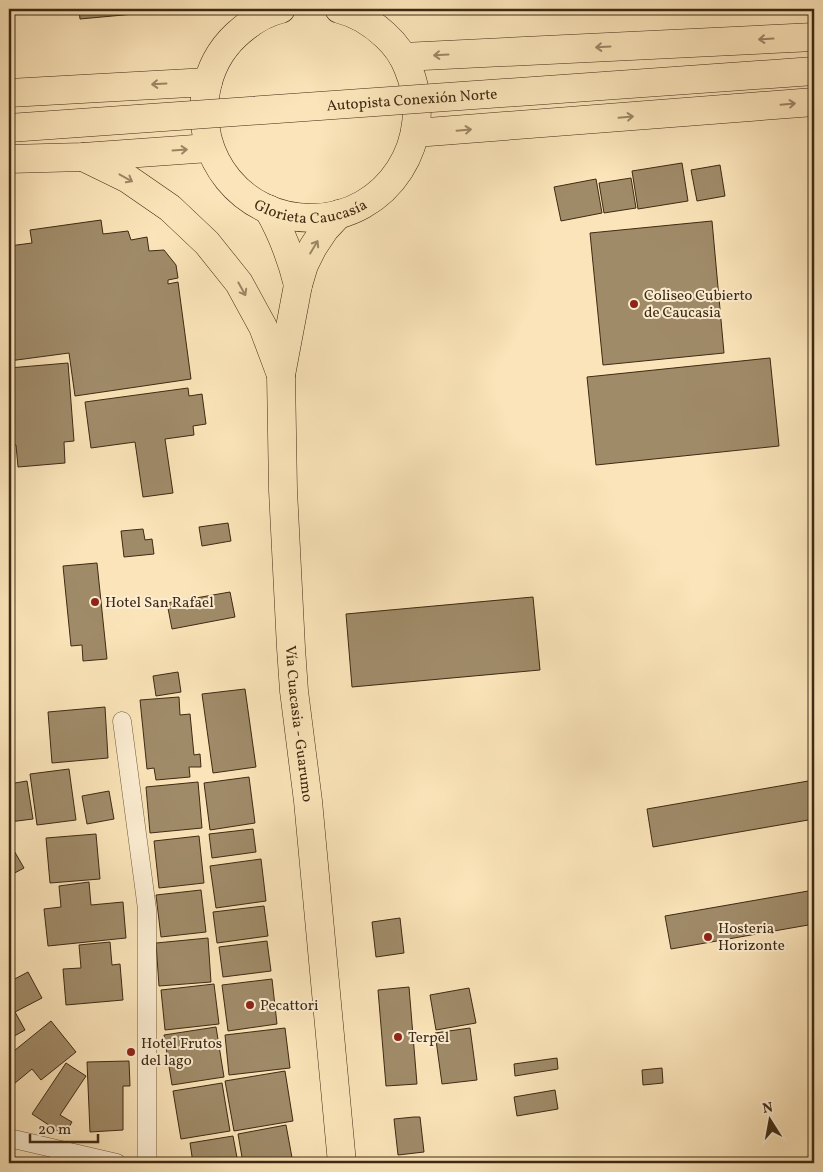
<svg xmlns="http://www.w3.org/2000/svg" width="823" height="1172" viewBox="0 0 823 1172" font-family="Vollkorn,serif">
<rect width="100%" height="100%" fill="#fbe4b9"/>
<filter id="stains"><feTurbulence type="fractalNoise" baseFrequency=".004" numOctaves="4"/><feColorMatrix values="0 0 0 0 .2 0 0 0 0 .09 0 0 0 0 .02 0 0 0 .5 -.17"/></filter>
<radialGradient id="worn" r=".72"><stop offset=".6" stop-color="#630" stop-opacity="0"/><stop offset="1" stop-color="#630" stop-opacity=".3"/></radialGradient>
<path fill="#a08b69" stroke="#3e2a13" d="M 79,9 L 144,9 L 145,13 L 80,19 Z
M 484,9 L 534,9 L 484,13 Z
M 682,163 L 688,201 L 638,209 L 632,171 Z
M 720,165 L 725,196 L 697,201 L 691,170 Z
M 631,178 L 636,208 L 604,213 L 599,183 Z
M 596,179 L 602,213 L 561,221 L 554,187 Z
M 101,220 L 103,234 L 128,231 L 131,240 L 147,237 L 149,251 L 164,250 L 176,265 L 178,278 L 168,280 L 168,284 L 178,282 L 191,379 L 75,396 L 69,353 L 9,361 L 9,246 L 32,243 L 30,230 Z
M 712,221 L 724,353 L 603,365 L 590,233 Z
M 770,358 L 779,446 L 596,465 L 587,377 Z
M 68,363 L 74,441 L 64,442 L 65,463 L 18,467 L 16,445 L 9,446 L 9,368 Z
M 188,388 L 189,396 L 202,394 L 206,424 L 193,426 L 194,435 L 165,439 L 173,493 L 143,497 L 135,442 L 91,448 L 85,402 Z
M 228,523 L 231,541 L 202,546 L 199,527 Z
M 143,529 L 145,540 L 152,539 L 154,554 L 124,557 L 121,531 Z
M 97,563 L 107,659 L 83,661 L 82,645 L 71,646 L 63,566 Z
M 230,592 L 235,617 L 172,629 L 167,603 Z
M 533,597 L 540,670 L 352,687 L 346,614 Z
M 178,672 L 181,692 L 156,696 L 153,676 Z
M 245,689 L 256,767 L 213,773 L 202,694 Z
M 179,697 L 180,715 L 190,714 L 194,755 L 200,754 L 201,767 L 189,767 L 190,777 L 156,780 L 154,768 L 147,769 L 140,700 Z
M 105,707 L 108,758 L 52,763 L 48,712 Z
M 69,769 L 76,820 L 37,825 L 30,774 Z
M 249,777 L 255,823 L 210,830 L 204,783 Z
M 814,780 L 814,819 L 653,847 L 647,809 Z
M 27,781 L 33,819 L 9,822 L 9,784 Z
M 198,782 L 202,828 L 150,833 L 146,787 Z
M 109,791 L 114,819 L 87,824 L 82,796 Z
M 253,829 L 256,852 L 212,858 L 209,834 Z
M 96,834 L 100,879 L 50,883 L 46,838 Z
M 199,836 L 204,883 L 159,888 L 154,841 Z
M 9,842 L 24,868 L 9,876 Z
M 261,859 L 266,901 L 216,908 L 210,866 Z
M 89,882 L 91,905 L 123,902 L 126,938 L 48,946 L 44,909 L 61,907 L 59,886 Z
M 201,890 L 206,932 L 161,937 L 156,895 Z
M 814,890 L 814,924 L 671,949 L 665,916 Z
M 264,906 L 268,936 L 217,943 L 213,912 Z
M 400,918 L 404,953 L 376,957 L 372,922 Z
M 208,938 L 211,982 L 159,986 L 156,943 Z
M 267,941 L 271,971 L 223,977 L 219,947 Z
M 110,942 L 112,965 L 120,964 L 123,1000 L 66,1005 L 63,969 L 81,968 L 79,945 Z
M 28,972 L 42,998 L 15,1012 L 25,1030 L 9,1039 L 9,982 Z
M 272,979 L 277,1024 L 228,1031 L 222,985 Z
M 214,984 L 219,1024 L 165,1030 L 161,990 Z
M 409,987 L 417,1084 L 386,1086 L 378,990 Z
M 469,988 L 476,1023 L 436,1030 L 430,995 Z
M 51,1021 L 76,1052 L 41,1080 L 32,1069 L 9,1088 L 9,1055 Z
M 216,1027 L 224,1077 L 172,1085 L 164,1035 Z
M 285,1028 L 290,1068 L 229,1075 L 225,1035 Z
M 470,1028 L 477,1080 L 442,1084 L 435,1033 Z
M 557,1058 L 558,1069 L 515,1076 L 514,1064 Z
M 129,1061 L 130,1086 L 123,1086 L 123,1130 L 90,1132 L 87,1062 Z
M 66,1063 L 86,1076 L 60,1115 L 72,1122 L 64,1135 L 32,1114 Z
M 662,1068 L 663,1083 L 643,1085 L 642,1070 Z
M 285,1071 L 293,1121 L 234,1131 L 225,1081 Z
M 222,1083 L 230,1131 L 181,1139 L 173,1091 Z
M 555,1090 L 558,1109 L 517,1116 L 514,1097 Z
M 414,1117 L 420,1117 L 424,1152 L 398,1155 L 394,1119 Z
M 286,1125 L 293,1163 L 243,1163 L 238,1134 Z
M 233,1136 L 238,1163 L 193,1163 L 190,1143 Z"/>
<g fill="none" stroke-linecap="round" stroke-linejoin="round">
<g stroke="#6d583c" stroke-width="19">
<path id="minor" d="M 122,721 L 147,909 L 147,1163
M 9,1138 L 117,1163"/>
</g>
<g stroke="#3e2a13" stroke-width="29">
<g id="primary">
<path id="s1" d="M 281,9 C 264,13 249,23 236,35 C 220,50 210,69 206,91 C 194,157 242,218 311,218 C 388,218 438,139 408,68 C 403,55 395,44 385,35 C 372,23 356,13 339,9"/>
<path d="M 83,157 L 128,179 L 170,208 L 207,243 L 239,283 L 263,327 L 281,375"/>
<path d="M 268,209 C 282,233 291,257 298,285"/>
<path id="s2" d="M 339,214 L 325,229 L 313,247 L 304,265 L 298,285 L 281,375 L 283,490 L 291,648 L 294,691 L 308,801 L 342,1163"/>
</g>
</g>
<g stroke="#3e2a13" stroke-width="29">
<path id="trunk" d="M 403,57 L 814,37
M 9,93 L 208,82
M 415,133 L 814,102
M 9,159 L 83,157 L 209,148"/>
</g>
<use href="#minor" stroke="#fcedd2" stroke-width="18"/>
<use href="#primary" stroke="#fbe4b9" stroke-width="28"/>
<use href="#trunk" stroke="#fbe4b9" stroke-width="28"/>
<g stroke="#3e2a13" stroke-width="29" stroke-linecap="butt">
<g id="trunk-bridge">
<path id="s3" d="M 9,128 L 814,71"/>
</g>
</g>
<use href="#trunk-bridge" stroke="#fbe4b9" stroke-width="28"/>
</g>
<defs><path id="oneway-shaft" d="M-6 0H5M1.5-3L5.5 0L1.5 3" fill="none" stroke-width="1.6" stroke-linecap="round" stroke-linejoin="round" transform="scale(1.25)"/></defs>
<g stroke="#9c8766">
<use href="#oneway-shaft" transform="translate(766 39) rotate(177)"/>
<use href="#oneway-shaft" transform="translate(603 47) rotate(177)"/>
<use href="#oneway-shaft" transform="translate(441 55) rotate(177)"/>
<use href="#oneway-shaft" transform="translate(159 84) rotate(177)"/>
<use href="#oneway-shaft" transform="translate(788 104) rotate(-5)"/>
<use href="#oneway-shaft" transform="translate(626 117) rotate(-5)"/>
<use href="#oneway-shaft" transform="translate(464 130) rotate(-5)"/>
<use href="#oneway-shaft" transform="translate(180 150) rotate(-4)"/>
<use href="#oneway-shaft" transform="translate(126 178) rotate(29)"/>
<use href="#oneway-shaft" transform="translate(314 247) rotate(-59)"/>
<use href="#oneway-shaft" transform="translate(242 289) rotate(61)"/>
</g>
<g fill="#8f2418" stroke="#fcedd2" stroke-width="2">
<circle cx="634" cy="304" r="5"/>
<circle cx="95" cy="602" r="5"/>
<circle cx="708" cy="937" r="5"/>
<circle cx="250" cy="1005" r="5"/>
<circle cx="398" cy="1037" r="5"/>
<circle cx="131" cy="1052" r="5"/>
</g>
<g text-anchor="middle" stroke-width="4" stroke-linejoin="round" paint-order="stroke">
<g font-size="15" fill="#3e2a13" stroke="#fcedd2">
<text dy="5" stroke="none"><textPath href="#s3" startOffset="404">Autopista Conexión Norte</textPath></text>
<text dy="5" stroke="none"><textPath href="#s1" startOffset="305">Glorieta Caucasía</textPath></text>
<text dy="5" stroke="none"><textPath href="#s2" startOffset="524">Vía Cuacasia - Guarumo</textPath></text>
</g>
<g font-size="15" fill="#3e2a13" stroke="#fcedd2" text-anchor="start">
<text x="644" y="300">Coliseo Cubierto<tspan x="644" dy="17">de Caucasia</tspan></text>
<text x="105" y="607">Hotel San Rafael</text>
<text x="718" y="933">Hosteria<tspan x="718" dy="17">Horizonte</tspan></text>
<text x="260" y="1010">Pecattori</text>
<text x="408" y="1042">Terpel</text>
<text x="141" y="1048">Hotel Frutos<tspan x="141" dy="17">del lago</tspan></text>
</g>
</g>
<rect width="823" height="1172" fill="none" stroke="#fbe4b9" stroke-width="30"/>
<rect x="10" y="10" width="803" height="1152" fill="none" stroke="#3e2a13" stroke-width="2.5"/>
<rect x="15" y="15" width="793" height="1142" fill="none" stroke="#3e2a13"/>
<g transform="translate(770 1120) rotate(349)" stroke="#fcedd2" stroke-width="4" paint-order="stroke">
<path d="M0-4L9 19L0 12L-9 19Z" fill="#3e2a13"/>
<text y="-8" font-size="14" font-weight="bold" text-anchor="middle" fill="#3e2a13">N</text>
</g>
<path d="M30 1134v8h68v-8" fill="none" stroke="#3e2a13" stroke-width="2.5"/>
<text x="38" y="1134" font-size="15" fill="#3e2a13" stroke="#fcedd2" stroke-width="4" paint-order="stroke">20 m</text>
<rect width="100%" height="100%" filter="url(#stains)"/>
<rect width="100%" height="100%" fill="url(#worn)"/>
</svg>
